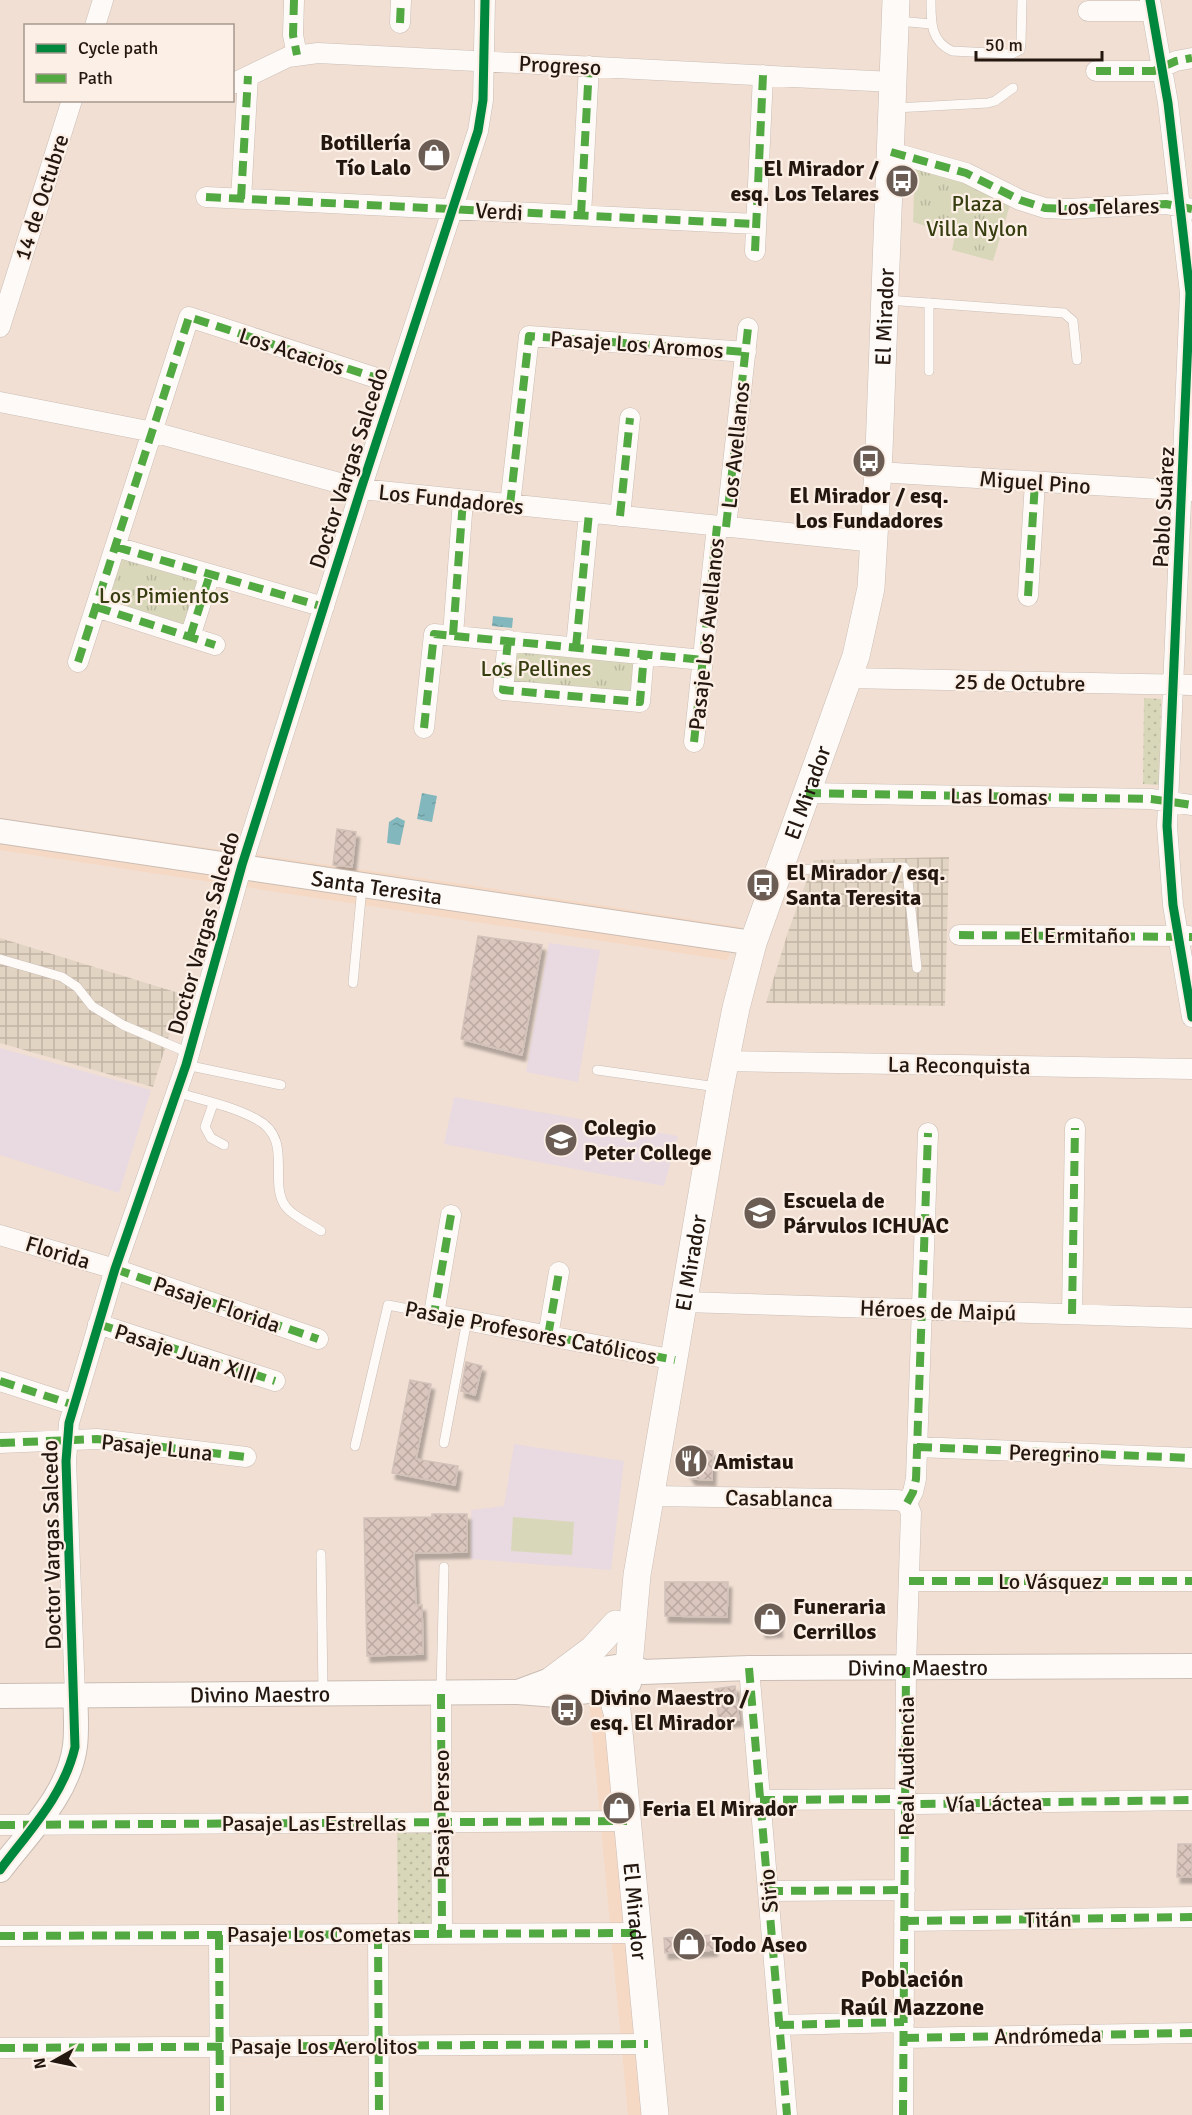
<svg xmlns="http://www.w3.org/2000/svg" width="1192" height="2115" viewBox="0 0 1192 2115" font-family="Signika,sans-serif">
<defs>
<pattern id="industrial-grid" width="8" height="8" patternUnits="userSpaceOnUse" patternTransform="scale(1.5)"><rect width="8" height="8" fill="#e1d4c3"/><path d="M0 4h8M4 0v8" fill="none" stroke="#c1b5a6"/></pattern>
<pattern id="grass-dots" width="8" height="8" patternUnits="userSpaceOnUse" patternTransform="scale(1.5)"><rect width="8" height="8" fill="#d9d7ba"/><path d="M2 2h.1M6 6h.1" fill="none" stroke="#bab89f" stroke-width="1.8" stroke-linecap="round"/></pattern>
<pattern id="park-tufts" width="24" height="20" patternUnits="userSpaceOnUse" patternTransform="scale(1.5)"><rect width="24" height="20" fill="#d9d7ba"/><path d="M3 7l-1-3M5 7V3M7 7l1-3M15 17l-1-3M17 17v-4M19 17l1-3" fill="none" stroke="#bab89f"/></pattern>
<pattern id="water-ripples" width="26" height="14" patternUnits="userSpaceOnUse" patternTransform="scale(1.5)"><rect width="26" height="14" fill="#82b8bd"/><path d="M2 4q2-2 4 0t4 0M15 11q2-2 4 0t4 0" fill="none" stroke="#709da1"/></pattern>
<pattern id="building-cross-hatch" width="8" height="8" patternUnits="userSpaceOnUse" patternTransform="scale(1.5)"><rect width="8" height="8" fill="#dac6bd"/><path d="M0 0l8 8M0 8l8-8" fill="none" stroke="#bba9a1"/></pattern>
<filter id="shadow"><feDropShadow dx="3.5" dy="6" stdDeviation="1.5" flood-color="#0004"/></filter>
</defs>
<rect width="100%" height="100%" fill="#f1dfd3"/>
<path fill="#f6d9c4" d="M 0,818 L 475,886 L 741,927 L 727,960 L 0,850 Z
M 630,1696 L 648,1917 L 667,2115 L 628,2115 L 589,1700 Z"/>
<path fill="url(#industrial-grid)" d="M 949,857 L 945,1006 L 766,1003 L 788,932 L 814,860 Z
M 0,938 L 182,994 L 153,1087 L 0,1043 Z"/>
<path fill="#e8dae0" d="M 549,943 L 600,950 L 578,1082 L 526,1072 Z
M 0,1048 L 151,1090 L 119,1193 L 0,1155 Z
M 454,1097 L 678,1136 L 664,1186 L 444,1144 Z
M 514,1444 L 624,1461 L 611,1570 L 471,1559 L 471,1510 L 504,1506 Z"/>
<path fill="url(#grass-dots)" d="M 1144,698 L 1161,699 L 1159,785 L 1143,784 Z
M 431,1831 L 432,1926 L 398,1927 L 397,1833 Z"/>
<path fill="url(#park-tufts)" d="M 915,165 L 972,183 L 1011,202 L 993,261 L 952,250 L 955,235 L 913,222 Z
M 122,556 L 205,580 L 188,631 L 107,603 Z
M 509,642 L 643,655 L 639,701 L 504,689 Z"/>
<path fill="#d9d7ba" d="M 513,1517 L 574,1522 L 572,1555 L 511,1551 Z"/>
<path fill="url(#water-ripples)" d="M 493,616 L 513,618 L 512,628 L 492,626 Z
M 422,793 L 437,796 L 432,822 L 417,819 Z
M 397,817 L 405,821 L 400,845 L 387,843 L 389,822 Z"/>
<path fill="url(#building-cross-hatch)" stroke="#d2c2ba" stroke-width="1.5" filter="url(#shadow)" d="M 337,829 L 356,832 L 352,867 L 333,865 Z
M 478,936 L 542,945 L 522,1055 L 461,1039 Z
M 466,1362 L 482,1366 L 475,1395 L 461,1391 Z
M 410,1380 L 431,1384 L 416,1459 L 458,1466 L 455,1485 L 392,1473 Z
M 688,1450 L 713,1451 L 712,1480 L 692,1479 L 687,1471 Z
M 432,1514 L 467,1514 L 467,1552 L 414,1553 L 416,1606 L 422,1605 L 423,1654 L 367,1656 L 364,1518 L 432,1517 Z
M 665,1582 L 728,1582 L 727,1617 L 665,1616 Z
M 761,1607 L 778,1607 L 779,1631 L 762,1632 Z
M 735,1686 L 739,1720 L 719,1722 L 715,1689 Z
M 1178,1844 L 1192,1844 L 1192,1877 L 1177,1877 Z
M 713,1935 L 714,1950 L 665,1953 L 664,1938 Z"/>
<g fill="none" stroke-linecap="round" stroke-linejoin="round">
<g stroke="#cbbdb4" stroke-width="10">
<path id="service" d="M 931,0 C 931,21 930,41 952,51 L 1012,54 L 1020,50 L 1021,43 L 1022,0
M 898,21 L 931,24
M 895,108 L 988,103 L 995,101 L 1013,88
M 887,300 L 1064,313 L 1073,321 L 1077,360
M 929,303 L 929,371
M 784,870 L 904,867 L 907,871 L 917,968
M 0,959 L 62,977 L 77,987 L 92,1006 L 123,1025 L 189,1053
M 353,983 L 362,887
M 186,1065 L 281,1085
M 597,1070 L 717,1087
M 176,1092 C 202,1100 232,1106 256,1119 C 295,1139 267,1182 286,1207 C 294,1217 311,1224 321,1231
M 213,1104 L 205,1127 L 211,1138 L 224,1145
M 444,1443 L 467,1320
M 355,1446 L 388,1305 L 434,1314
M 321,1554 L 323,1692
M 441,1691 L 444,1567"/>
</g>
<g stroke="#cbbdb4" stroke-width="21">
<path id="minor" d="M 294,0 L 293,35 L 297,55
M 1150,0 L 1168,103 L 1190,293 L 1167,826 L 1173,905 L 1192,1017
M 1088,11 L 1152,11
M 400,23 L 401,0
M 95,26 L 103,0
M 1096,71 L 1154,71 L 1176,61 L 1192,58
M 232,84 L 288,57 L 318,53 L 893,82
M 891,152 L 966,173 L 1020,200 L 1045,208 L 1067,209 L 1166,204 L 1192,209
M 206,197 L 756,224
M 241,199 L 248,76
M 581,215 L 589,66
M 755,251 L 763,75
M 0,327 L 72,100
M 0,402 L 153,432 L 361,489 L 875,542
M 878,472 L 1192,491
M 510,505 L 529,336 L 746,352
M 620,516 L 630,418
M 726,527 L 748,328
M 116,547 L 324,607
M 1028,596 L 1035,482
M 96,607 L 215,645
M 453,635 L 463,500
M 190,637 L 210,574
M 508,640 L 503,690 L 640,702 L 644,654
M 576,647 L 589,513
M 78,662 L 189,317 L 395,384
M 848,678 L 1192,685
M 424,728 L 434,634 L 703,660
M 694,742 L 717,526
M 806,793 L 1151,799 L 1192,805
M 959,935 L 1189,936
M 725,1061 L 1192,1069
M 451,1215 L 434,1314 L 675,1360
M 0,1235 L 115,1269 L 318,1339
M 685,1302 L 1192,1318
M 1072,1314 L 1075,1128
M 98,1324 L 275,1381
M 548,1336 L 559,1272
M 0,1381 L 74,1405
M 0,1443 L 97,1439 L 246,1457
M 917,1447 L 1192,1458
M 651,1496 L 898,1500 L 907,1503
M 907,1503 L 913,1492 L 916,1479 L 928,1133
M 909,1581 L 1192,1581
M 749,1668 L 787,2115
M 441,1694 L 442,1934
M 75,1695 L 66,1461 L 69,1423 L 115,1269 L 186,1065 L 242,865 L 361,489 L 478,131 L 483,100 L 485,0
M 760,1800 L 892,1799 L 918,1804 L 1192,1800
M 0,1825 L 627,1821
M 768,1891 L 905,1890
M 904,1921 L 1192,1917
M 378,1934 L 379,2115
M 219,1935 L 220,2115
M 0,1936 L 638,1933
M 779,2025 L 904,2022
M 904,2038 L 1192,2033
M 0,2048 L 648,2044
M 903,2115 L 906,1667 L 911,1513 L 907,1503"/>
</g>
<g stroke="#cbbdb4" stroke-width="26">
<g id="tertiary">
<path id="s1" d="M 0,831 L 753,943"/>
<path id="s2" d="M 518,1692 L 553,1679 L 609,1668 L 629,1665 L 643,1672 L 749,1668 L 1192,1666"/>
<path id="s3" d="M 0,1696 L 518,1692 L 557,1695 L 625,1686 L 629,1683"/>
<path d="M 0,1870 C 28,1833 69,1794 75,1746 C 77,1729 76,1712 75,1695"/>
</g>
</g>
<g stroke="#cbbdb4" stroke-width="28">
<g id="secondary">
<path d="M 553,1679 L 593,1649 L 616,1624"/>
<path id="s4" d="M 611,1693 L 617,1711 L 655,2115"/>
<path id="s5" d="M 616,1709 L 629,1665 L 637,1575 L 720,1088 L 736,1008 L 753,943 L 856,656 L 871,588 L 879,451 L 896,0"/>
</g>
</g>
<use href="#service" stroke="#fdfaf8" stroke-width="9"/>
<use href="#minor" stroke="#fdfaf8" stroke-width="20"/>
<use href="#tertiary" stroke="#fdfaf8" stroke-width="24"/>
<use href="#secondary" stroke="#fdfaf8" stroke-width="27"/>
<path stroke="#53a941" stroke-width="8" stroke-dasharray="15 8" stroke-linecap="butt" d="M 294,0 L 293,35 L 297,55
M 400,23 L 401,0
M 1096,71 L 1154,71 L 1176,61 L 1192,58
M 891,152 L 966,173 L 1020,200 L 1045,208 L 1067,209 L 1166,204 L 1192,209
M 206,197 L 756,224
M 241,199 L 248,76
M 581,215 L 589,66
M 755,251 L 763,75
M 510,505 L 529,336 L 746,352
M 620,516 L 630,418
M 726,527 L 748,328
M 116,547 L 324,607
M 1028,596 L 1035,482
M 96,607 L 215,645
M 453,635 L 463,500
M 190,637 L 210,574
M 508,640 L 503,690 L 640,702 L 644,654
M 576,647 L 589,513
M 78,662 L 189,317 L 395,384
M 424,728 L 434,634 L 703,660
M 694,742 L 717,526
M 806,793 L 1151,799 L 1192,805
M 959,935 L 1192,937
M 451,1215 L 434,1314 L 675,1360
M 115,1269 L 318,1339
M 1072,1314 L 1075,1128
M 98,1324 L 275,1381
M 548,1336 L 559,1272
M 0,1381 L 74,1405
M 0,1443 L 97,1439 L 246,1457
M 917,1447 L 1192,1458
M 907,1503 L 913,1492 L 916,1479 L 928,1133
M 909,1581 L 1192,1581
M 749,1668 L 787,2115
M 441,1694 L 442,1934
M 760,1800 L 892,1799 L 918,1804 L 1192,1800
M 0,1825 L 627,1821
M 768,1891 L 905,1890
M 904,1921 L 1192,1917
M 378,1934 L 379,2115
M 219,1935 L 220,2115
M 0,1936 L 638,1933
M 779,2025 L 904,2022
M 904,2038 L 1192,2033
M 0,2048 L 648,2044
M 903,2115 L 906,1667"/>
<g stroke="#fcefe5" stroke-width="13">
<path id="cycleway" d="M 1150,0 L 1168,103 L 1190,293 L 1167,826 L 1173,905 L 1192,1017
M 0,1870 C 29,1831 64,1795 75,1747 L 66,1461 L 69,1423 L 115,1269 L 186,1065 L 242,865 L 361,489 L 478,131 L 483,100 L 485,0"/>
</g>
<use href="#cycleway" stroke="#00873e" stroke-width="9"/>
</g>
<defs>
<g id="shop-disc" transform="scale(1.725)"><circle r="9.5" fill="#6b5d54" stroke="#fcefe5"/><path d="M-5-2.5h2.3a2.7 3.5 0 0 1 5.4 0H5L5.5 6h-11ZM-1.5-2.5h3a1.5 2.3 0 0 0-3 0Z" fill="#fff"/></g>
<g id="bus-disc" transform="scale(1.725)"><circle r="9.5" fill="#6b5d54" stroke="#fcefe5"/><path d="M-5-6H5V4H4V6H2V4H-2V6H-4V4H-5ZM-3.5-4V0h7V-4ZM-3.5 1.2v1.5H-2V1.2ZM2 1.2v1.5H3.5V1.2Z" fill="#fff"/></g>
<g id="school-disc" transform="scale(1.725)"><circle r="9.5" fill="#6b5d54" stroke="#fcefe5"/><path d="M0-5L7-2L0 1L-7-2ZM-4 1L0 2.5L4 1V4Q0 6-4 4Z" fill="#fff"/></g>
<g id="restaurant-disc" transform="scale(1.725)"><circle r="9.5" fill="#6b5d54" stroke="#fcefe5"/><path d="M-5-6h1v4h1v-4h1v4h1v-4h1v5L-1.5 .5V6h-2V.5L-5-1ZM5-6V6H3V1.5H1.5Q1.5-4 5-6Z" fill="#fff"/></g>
</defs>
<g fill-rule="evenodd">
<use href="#shop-disc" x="434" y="155"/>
<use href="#bus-disc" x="902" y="181"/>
<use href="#bus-disc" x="869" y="461"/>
<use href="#bus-disc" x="763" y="885"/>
<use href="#school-disc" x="561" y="1140"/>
<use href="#school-disc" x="760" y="1213"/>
<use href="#restaurant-disc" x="691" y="1461"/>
<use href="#shop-disc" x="770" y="1619"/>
<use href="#bus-disc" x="567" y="1710"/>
<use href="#shop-disc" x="619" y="1808"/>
<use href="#shop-disc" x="689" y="1944"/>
</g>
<g text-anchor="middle" stroke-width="4.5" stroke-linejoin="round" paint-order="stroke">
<g font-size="22" fill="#23170f" stroke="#fcefe5">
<text transform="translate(560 65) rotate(3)" y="8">Progreso</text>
<text transform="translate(41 197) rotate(-72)" y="8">14 de Octubre</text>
<text transform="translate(1108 206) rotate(-1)" y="8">Los Telares</text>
<text transform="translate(499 211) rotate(3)" y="8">Verdi</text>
<text dy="8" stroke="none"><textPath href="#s5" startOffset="1425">El Mirador</textPath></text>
<text transform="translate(637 344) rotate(4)" y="8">Pasaje Los Aromos</text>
<text transform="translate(292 351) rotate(18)" y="8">Los Acacios</text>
<text transform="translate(735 445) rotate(-84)" y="8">Los Avellanos</text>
<text transform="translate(348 468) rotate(-72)" y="8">Doctor Vargas Salcedo</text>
<text transform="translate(1035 482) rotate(4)" y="8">Miguel Pino</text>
<text transform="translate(451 499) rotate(6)" y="8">Los Fundadores</text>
<text transform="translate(1163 507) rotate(-87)" y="8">Pablo Suárez</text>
<text transform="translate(706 634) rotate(-84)" y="8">Pasaje Los Avellanos</text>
<text transform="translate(1020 682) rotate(1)" y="8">25 de Octubre</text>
<text dy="8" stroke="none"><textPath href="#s5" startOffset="939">El Mirador</textPath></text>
<text transform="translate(999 796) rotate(1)" y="8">Las Lomas</text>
<text dy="8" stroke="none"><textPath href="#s1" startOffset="381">Santa Teresita</textPath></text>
<text transform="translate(203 933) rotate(-74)" y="8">Doctor Vargas Salcedo</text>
<text x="1075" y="943">El Ermitaño</text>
<text transform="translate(959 1065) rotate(1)" y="8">La Reconquista</text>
<text transform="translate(58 1252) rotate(17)" y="8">Florida</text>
<text dy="8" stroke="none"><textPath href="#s5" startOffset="453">El Mirador</textPath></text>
<text transform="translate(217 1304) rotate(19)" y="8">Pasaje Florida</text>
<text transform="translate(938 1310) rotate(2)" y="8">Héroes de Maipú</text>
<text transform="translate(531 1332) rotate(11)" y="8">Pasaje Profesores Católicos</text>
<text transform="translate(186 1353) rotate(18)" y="8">Pasaje Juan XIII</text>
<text transform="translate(157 1447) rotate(6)" y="8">Pasaje Luna</text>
<text transform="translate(1054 1453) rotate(2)" y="8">Peregrino</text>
<text transform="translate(779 1498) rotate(1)" y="8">Casablanca</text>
<text transform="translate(51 1545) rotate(-91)" y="8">Doctor Vargas Salcedo</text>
<text x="1050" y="1589">Lo Vásquez</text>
<text dy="8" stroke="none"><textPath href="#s2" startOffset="405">Divino Maestro</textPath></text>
<text dy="8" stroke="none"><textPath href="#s3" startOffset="260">Divino Maestro</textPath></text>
<text transform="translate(906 1766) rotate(-90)" y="8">Real Audiencia</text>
<text transform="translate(994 1803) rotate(-1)" y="8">Vía Láctea</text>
<text transform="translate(441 1814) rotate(-90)" y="8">Pasaje Perseo</text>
<text x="314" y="1831">Pasaje Las Estrellas</text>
<text transform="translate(768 1891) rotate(-95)" y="8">Sirio</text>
<text dy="8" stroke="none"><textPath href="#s4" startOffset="220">El Mirador</textPath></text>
<text transform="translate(1048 1919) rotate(-1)" y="8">Titán</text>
<text x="319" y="1942">Pasaje Los Cometas</text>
<text transform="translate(1048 2035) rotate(-1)" y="8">Andrómeda</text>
<text x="324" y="2054">Pasaje Los Aerolitos</text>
</g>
<g font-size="22" font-weight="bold" fill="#23170f" stroke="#fcefe5" text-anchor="start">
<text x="411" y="150" text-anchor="end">Botillería<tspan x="411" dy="25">Tío Lalo</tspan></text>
<text x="879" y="176" text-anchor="end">El Mirador /<tspan x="879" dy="25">esq. Los Telares</tspan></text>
<text x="869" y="503" text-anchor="middle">El Mirador / esq.<tspan x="869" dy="25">Los Fundadores</tspan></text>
<text x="786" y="880">El Mirador / esq.<tspan x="786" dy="25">Santa Teresita</tspan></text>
<text x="584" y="1135">Colegio<tspan x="584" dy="25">Peter College</tspan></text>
<text x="783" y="1208">Escuela de<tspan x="783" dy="25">Párvulos ICHUAC</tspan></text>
<text x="714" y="1469">Amistau</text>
<text x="793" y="1614">Funeraria<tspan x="793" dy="25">Cerrillos</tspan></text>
<text x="590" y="1705">Divino Maestro /<tspan x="590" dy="25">esq. El Mirador</tspan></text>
<text x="642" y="1816">Feria El Mirador</text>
<text x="712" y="1952">Todo Aseo</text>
</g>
<g font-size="22" fill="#363e10" stroke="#fcefe5">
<text x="977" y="211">Plaza<tspan x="977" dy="25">Villa Nylon</tspan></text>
<text x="164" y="603">Los Pimientos</text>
<text x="536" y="676">Los Pellines</text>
</g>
<g font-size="24" font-weight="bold" fill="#23170f" stroke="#fcefe5">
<text x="912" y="1987">Población<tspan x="912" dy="28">Raúl Mazzone</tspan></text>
</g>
</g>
<rect x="24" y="24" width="210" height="78" fill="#fcefe5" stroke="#a5998f" stroke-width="1.5"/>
<rect x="36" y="44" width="30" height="9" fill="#00873e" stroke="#a5998f" stroke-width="1.5"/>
<text x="78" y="54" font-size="18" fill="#23170f">Cycle path</text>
<rect x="36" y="74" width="30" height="9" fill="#53a941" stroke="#a5998f" stroke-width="1.5"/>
<text x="78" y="84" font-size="18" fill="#23170f">Path</text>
<g transform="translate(54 2061) rotate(261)" stroke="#fcefe5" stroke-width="4.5" paint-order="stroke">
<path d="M0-4.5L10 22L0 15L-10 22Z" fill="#23170f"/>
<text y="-9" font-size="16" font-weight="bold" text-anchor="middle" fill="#23170f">N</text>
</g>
<path d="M976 51v9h126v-9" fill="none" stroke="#23170f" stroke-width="3"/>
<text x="985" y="51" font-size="18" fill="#23170f" stroke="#fcefe5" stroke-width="4.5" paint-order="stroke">50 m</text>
</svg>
